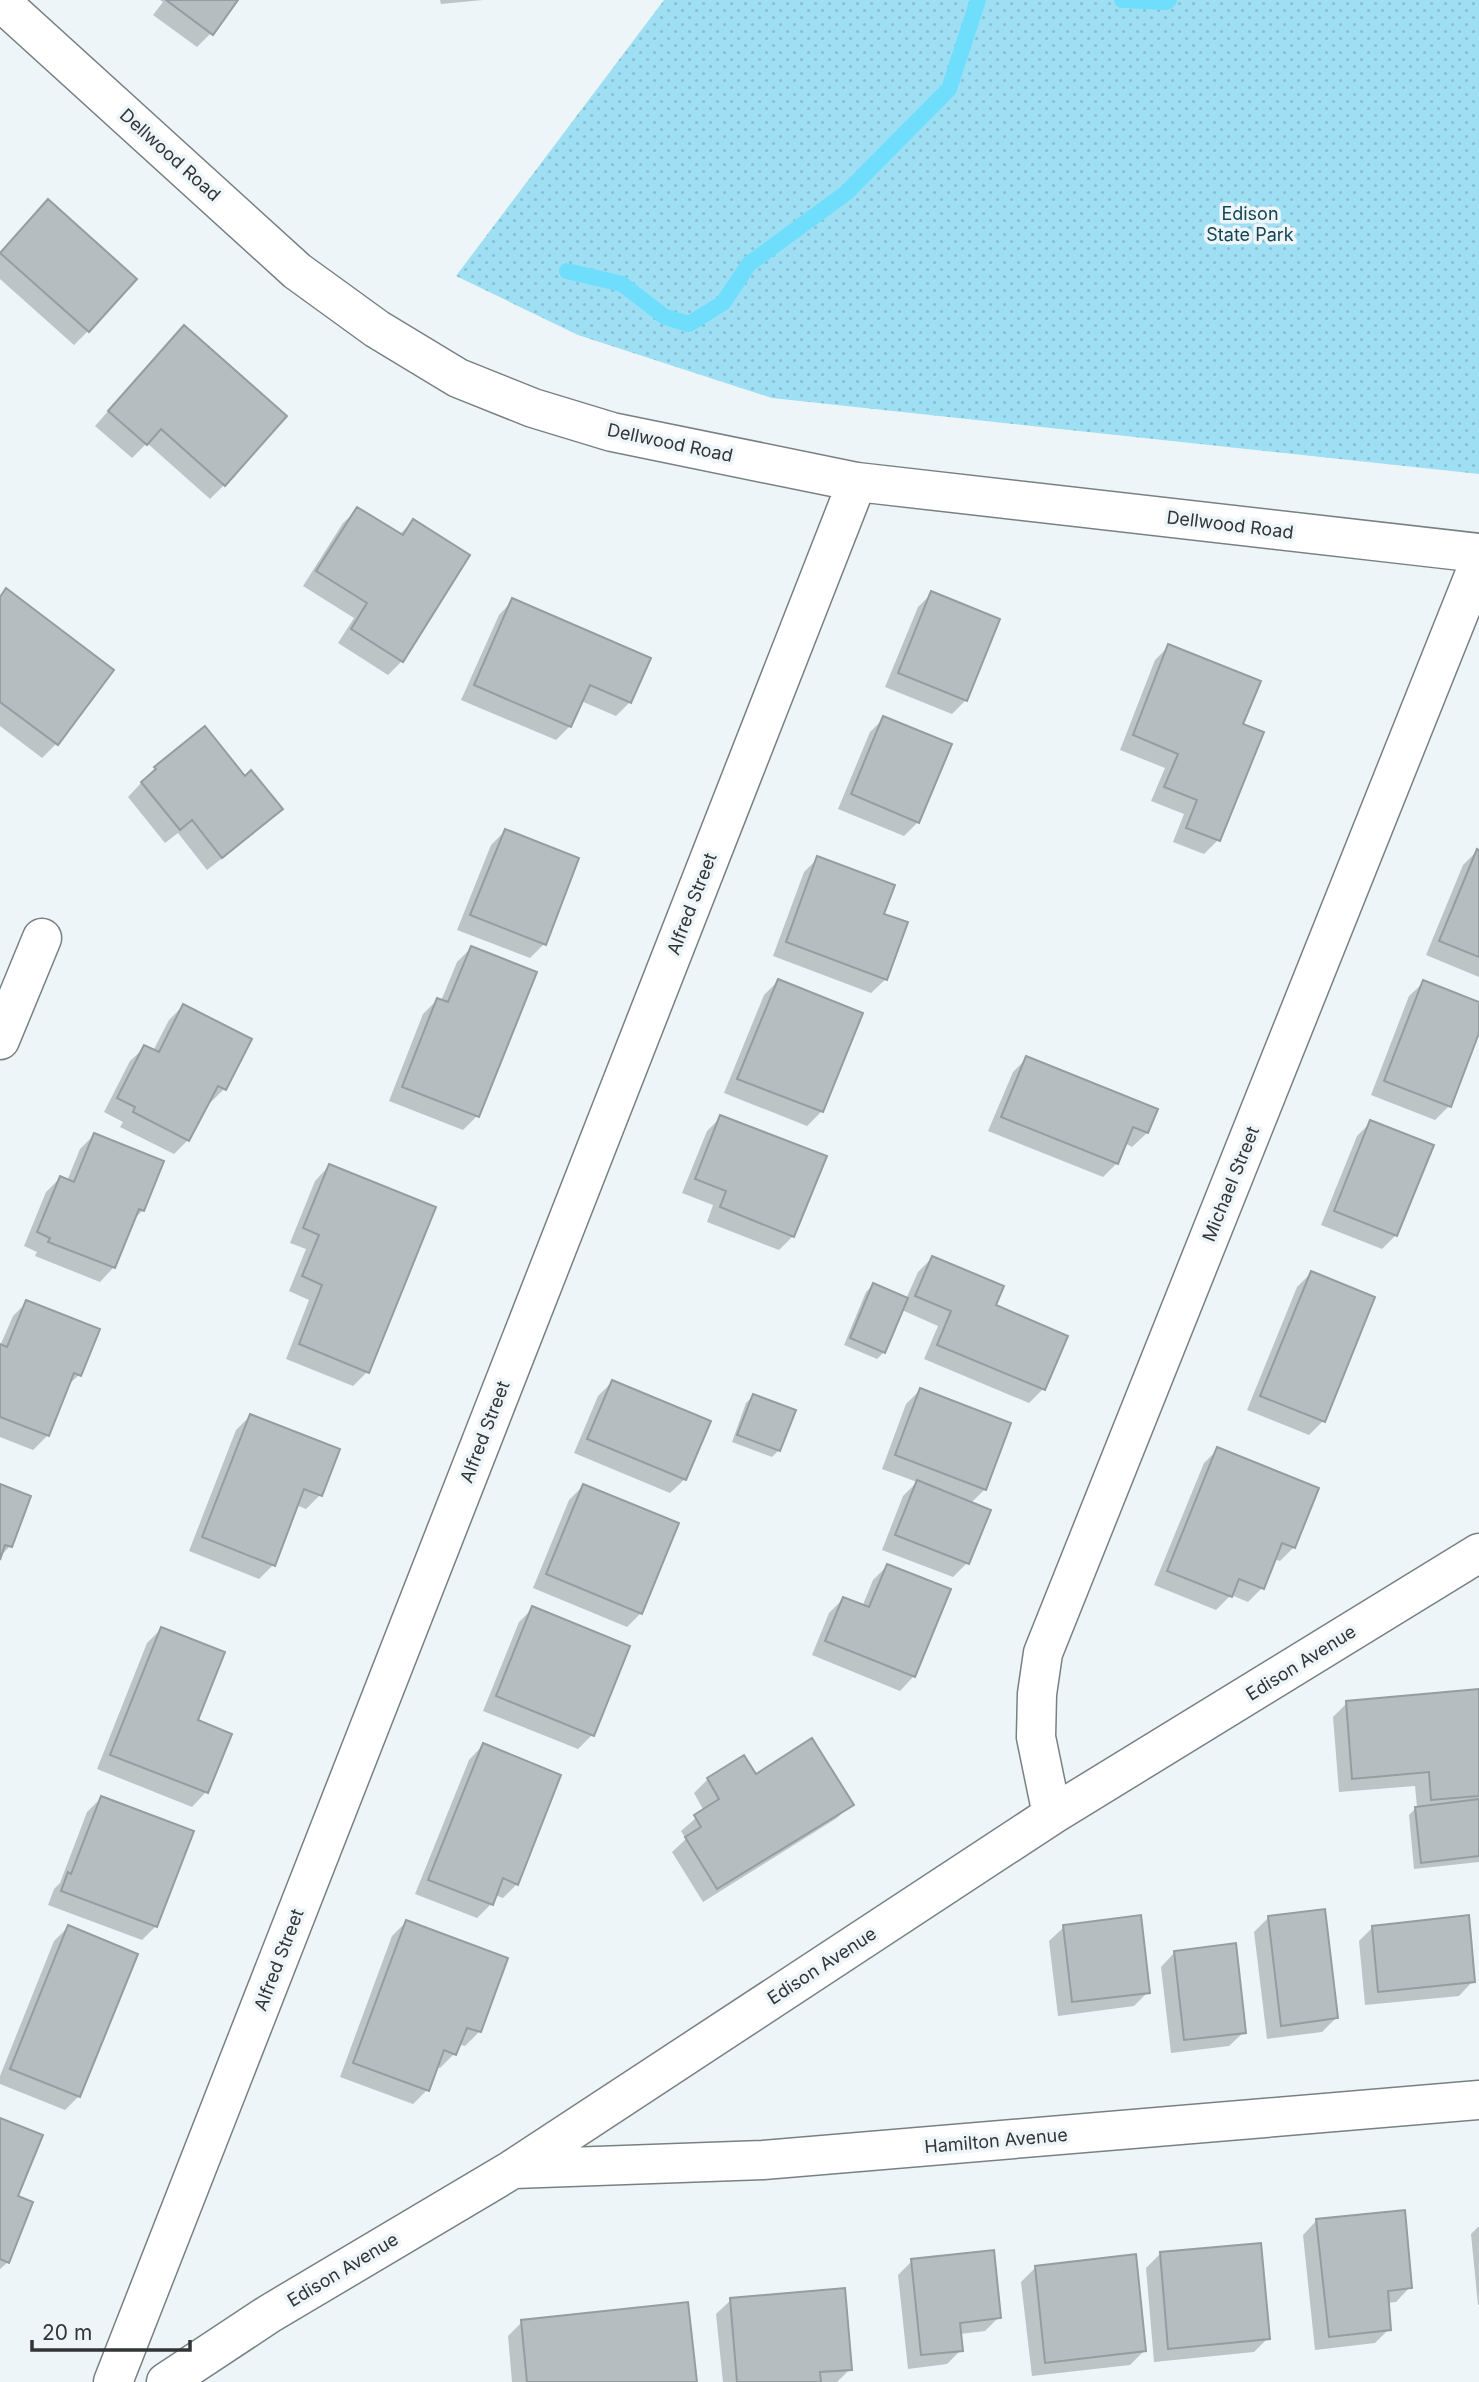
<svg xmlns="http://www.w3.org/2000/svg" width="1479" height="2382" viewBox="0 0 1479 2382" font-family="Inter,sans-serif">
<defs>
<pattern id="park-dots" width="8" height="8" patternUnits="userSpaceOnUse" patternTransform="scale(1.75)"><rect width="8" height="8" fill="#9fdff3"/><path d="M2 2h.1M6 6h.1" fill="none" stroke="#89c0d1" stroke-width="1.8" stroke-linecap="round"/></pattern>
</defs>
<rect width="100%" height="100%" fill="#edf5f8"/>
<path fill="url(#park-dots)" d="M 664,0 L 1479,0 L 1479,474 L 772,398 L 578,335 L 456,276 Z"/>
<path fill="#0003" d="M 160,0 L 236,0 L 211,33 L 197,47 L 153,15 L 163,2 Z
M 440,0 L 483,0 L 441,4 Z
M 34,215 L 88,331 L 74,345 L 0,279 L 0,254 Z
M 170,341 L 224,485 L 210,499 L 147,443 L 132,458 L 95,426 Z
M 358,509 L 399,535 L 413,521 L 402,661 L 388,675 L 338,643 L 354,618 L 303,586 L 343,523 Z
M 932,593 L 966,700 L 952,714 L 885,687 L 918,607 Z
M 0,597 L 112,670 L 56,744 L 42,758 L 0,726 Z
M 513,600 L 630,702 L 616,716 L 581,701 L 570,726 L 556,740 L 461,700 L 499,615 Z
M 1169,646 L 1241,725 L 1218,840 L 1204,854 L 1173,842 L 1184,814 L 1151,801 L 1165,768 L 1120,750 L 1155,660 Z
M 884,718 L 918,822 L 904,836 L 838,809 L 870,732 Z
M 155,768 L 244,778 L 281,809 L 267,823 L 207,870 L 178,833 L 165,843 L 128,797 Z
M 505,831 L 577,859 L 544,944 L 530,958 L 457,930 L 491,845 Z
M 1477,851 L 1479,852 L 1479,977 L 1426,955 L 1463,865 Z
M 818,858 L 882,915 L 886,979 L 871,993 L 773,956 L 804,872 Z
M 471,948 L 477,1116 L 463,1130 L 389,1101 L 423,1014 L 437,1000 L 441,1001 L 457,962 Z
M 778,981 L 861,1014 L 822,1111 L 807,1126 L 724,1093 L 764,995 Z
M 1424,982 L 1479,1004 L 1479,1028 L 1449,1106 L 1435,1120 L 1371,1095 L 1409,996 Z
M 183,1006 L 224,1089 L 210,1103 L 208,1102 L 188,1140 L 174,1154 L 120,1127 L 123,1122 L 104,1112 L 130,1061 L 145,1047 L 153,1051 L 169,1020 Z
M 1027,1058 L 1156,1110 L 1147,1133 L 1132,1147 L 1125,1143 L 1117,1163 L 1103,1177 L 988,1131 L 1013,1072 Z
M 721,1117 L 793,1236 L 779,1250 L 707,1222 L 713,1205 L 682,1193 L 707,1131 Z
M 1371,1122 L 1396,1235 L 1382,1249 L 1321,1225 L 1357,1136 Z
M 94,1135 L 143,1210 L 133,1220 L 114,1267 L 100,1282 L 35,1256 L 37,1252 L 24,1246 L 46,1192 L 60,1178 L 67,1181 L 80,1149 Z
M 329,1166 L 367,1372 L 353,1386 L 286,1359 L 309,1300 L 289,1291 L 306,1249 L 290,1243 L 315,1181 Z
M 932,1258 L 994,1306 L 1043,1389 L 1029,1403 L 924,1359 L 938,1326 L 902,1310 L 884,1352 L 877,1359 L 844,1345 L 866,1292 L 873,1285 L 906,1299 L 918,1272 Z
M 1311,1273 L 1323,1421 L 1309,1435 L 1247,1410 L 1297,1287 Z
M 27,1302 L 79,1375 L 66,1387 L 48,1435 L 33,1450 L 0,1437 L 0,1346 L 13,1316 Z
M 612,1382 L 685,1479 L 670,1493 L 574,1453 L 598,1396 Z
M 920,1390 L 985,1489 L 970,1504 L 967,1563 L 953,1577 L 882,1550 L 903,1496 L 917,1482 L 882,1469 L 906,1404 Z
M 753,1396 L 779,1450 L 772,1457 L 732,1442 L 746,1403 Z
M 250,1416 L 320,1495 L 306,1509 L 296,1505 L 273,1565 L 259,1579 L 189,1551 L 236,1430 Z
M 1218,1449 L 1294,1547 L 1280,1561 L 1273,1559 L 1262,1588 L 1248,1602 L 1231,1595 L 1216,1610 L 1154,1585 L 1204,1463 Z
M 0,1486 L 29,1497 L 10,1546 L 0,1557 Z
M 583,1486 L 641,1613 L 627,1627 L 533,1588 L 569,1500 Z
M 887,1566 L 914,1676 L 900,1691 L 812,1655 L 829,1613 L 843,1599 L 862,1607 L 873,1580 Z
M 533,1608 L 592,1735 L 578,1749 L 483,1711 L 519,1622 Z
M 161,1629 L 196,1721 L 230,1735 L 206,1792 L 192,1807 L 97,1769 L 147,1643 Z
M 1479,1702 L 1479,1862 L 1414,1869 L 1409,1815 L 1417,1807 L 1415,1786 L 1339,1792 L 1333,1717 L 1347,1703 Z
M 483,1745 L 517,1884 L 503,1898 L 495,1895 L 491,1904 L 477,1918 L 415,1894 L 469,1760 Z
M 755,1776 L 851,1804 L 837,1818 L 703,1902 L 672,1852 L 686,1839 L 681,1831 L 704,1811 L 694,1793 L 708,1779 Z
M 101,1798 L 156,1926 L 142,1940 L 48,1905 L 54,1889 L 60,1883 L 87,1812 Z
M 1268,1918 L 1336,2018 L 1322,2032 L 1267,2039 L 1254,1932 Z
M 406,1922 L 506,1959 L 479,2032 L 465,2046 L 458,2044 L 454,2054 L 440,2068 L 436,2067 L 427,2090 L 413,2104 L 340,2077 L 392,1936 Z
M 68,1927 L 79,2096 L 65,2110 L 0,2084 L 0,2076 L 54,1941 Z
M 1064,1927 L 1148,1992 L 1134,2006 L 1058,2016 L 1049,1941 Z
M 1373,1927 L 1473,1981 L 1459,1996 L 1365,2005 L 1359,1941 Z
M 1175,1952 L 1244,2032 L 1229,2046 L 1171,2053 L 1161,1967 Z
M 0,2120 L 16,2198 L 8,2262 L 0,2269 Z
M 1317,2220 L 1410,2287 L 1396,2302 L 1387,2303 L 1389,2329 L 1375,2343 L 1315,2350 L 1303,2235 Z
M 1479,2226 L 1479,2305 L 1478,2305 L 1471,2234 Z
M 1161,2253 L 1268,2338 L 1254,2352 L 1154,2362 L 1146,2268 Z
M 912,2261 L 999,2317 L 985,2331 L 960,2334 L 961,2350 L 947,2364 L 908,2369 L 898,2275 Z
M 1036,2267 L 1144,2351 L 1130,2365 L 1032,2376 L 1021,2282 Z
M 731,2300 L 850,2369 L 837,2382 L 723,2382 L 716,2314 Z
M 522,2322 L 695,2382 L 512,2382 L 508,2336 Z"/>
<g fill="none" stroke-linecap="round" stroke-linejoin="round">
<path stroke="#6fdefd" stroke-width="16" d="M 1122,0 L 1166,2 L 1169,0
M 567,271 L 622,284 L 665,317 L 689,324 L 723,303 L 749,264 L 846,193 L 949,89 L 978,0"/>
</g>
<path fill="#b5bdc0" stroke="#959d9f" stroke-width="2" d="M 166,0 L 238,0 L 213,35 Z
M 48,199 L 137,279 L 89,332 L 0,253 Z
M 184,325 L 287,416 L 225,486 L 161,429 L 147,445 L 108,411 Z
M 357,507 L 403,535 L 413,519 L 470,555 L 403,662 L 351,629 L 367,603 L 316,571 Z
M 6,588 L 114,670 L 58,745 L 0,702 L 0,597 Z
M 931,591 L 1000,619 L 967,701 L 898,673 Z
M 512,598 L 651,658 L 631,703 L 590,685 L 571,727 L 474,685 Z
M 1168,644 L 1261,681 L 1243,724 L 1264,732 L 1220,841 L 1186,828 L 1197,800 L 1164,787 L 1178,754 L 1133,735 Z
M 883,716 L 952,744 L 919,823 L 851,794 Z
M 205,726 L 245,776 L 251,770 L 283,809 L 222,858 L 192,820 L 180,830 L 141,782 L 156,769 L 154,767 Z
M 505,829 L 579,858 L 546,945 L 470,915 Z
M 1477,849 L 1479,850 L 1479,957 L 1439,941 Z
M 817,856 L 895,885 L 884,914 L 908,922 L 887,980 L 786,942 Z
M 471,946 L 537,972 L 479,1117 L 402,1087 L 437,998 L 448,1002 Z
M 778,979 L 863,1013 L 823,1112 L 737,1079 Z
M 1423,980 L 1479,1002 L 1479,1033 L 1451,1107 L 1384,1081 Z
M 183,1004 L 252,1039 L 226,1090 L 218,1086 L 189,1141 L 133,1112 L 135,1107 L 117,1098 L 144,1045 L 159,1052 Z
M 1026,1056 L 1158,1109 L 1148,1133 L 1133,1127 L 1118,1164 L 1001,1117 Z
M 720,1115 L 827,1156 L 794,1237 L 720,1207 L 726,1191 L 695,1179 Z
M 1370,1120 L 1434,1145 L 1397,1236 L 1334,1211 Z
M 94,1133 L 164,1161 L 144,1211 L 139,1209 L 115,1268 L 48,1242 L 50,1238 L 37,1232 L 60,1176 L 74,1182 Z
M 329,1164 L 436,1207 L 369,1373 L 299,1344 L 322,1285 L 302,1276 L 319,1235 L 303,1228 Z
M 932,1256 L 1004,1286 L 996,1305 L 1068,1336 L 1045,1390 L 937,1345 L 951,1311 L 915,1296 Z
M 1311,1271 L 1375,1297 L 1325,1422 L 1260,1396 Z
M 873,1283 L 908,1298 L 885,1353 L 850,1338 Z
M 26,1300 L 100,1329 L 81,1376 L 74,1373 L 49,1436 L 0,1417 L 0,1344 L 7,1347 Z
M 612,1380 L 711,1421 L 686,1480 L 587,1439 Z
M 920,1388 L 1011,1423 L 986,1490 L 895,1455 Z
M 753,1394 L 796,1410 L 780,1451 L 737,1435 Z
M 250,1414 L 340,1449 L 322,1496 L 304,1489 L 275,1566 L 202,1537 Z
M 1217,1447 L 1319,1488 L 1295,1548 L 1282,1543 L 1264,1589 L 1239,1579 L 1232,1597 L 1167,1571 Z
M 917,1480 L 991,1510 L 969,1564 L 895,1535 Z
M 0,1484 L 31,1496 L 12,1547 L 5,1545 L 0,1560 Z
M 583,1484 L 679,1523 L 642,1614 L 546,1574 Z
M 887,1564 L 951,1589 L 915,1677 L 825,1641 L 843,1597 L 869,1607 Z
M 532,1606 L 630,1646 L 594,1736 L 496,1696 Z
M 161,1627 L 225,1652 L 198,1720 L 232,1734 L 208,1793 L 110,1755 Z
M 1479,1689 L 1479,1796 L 1431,1800 L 1429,1772 L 1352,1779 L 1346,1701 Z
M 812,1738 L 854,1805 L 717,1889 L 685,1837 L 701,1827 L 694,1815 L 719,1799 L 707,1778 L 744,1755 L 756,1774 Z
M 483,1743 L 561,1775 L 518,1885 L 503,1878 L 493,1905 L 428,1880 Z
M 101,1796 L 194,1831 L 157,1927 L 61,1891 L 68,1872 L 71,1874 Z
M 1479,1799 L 1479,1856 L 1421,1863 L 1415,1807 Z
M 1325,1909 L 1338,2018 L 1281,2026 L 1268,1916 Z
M 1141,1915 L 1150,1993 L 1072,2002 L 1063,1925 Z
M 1469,1915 L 1475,1982 L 1378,1992 L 1372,1926 Z
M 406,1920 L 508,1958 L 481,2032 L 467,2028 L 456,2055 L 444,2050 L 429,2091 L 353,2063 Z
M 68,1925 L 138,1954 L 80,2097 L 10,2069 Z
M 1236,1943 L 1246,2033 L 1184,2040 L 1174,1951 Z
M 0,2118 L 43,2135 L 18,2196 L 33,2202 L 9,2263 L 0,2259 Z
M 1405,2210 L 1412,2288 L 1388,2291 L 1391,2330 L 1329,2337 L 1316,2219 Z
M 1261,2243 L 1270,2339 L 1168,2349 L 1160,2252 Z
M 994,2250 L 1001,2318 L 960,2323 L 963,2351 L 921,2355 L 911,2259 Z
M 1136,2254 L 1146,2351 L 1045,2363 L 1035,2266 Z
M 845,2288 L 852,2370 L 820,2372 L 821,2382 L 737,2382 L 730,2298 Z
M 688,2302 L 697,2382 L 527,2382 L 521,2320 Z"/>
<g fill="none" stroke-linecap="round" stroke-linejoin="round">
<g stroke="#788082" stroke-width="41">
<path id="minor" d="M 0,1 L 297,271 L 377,329 L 458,378 L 533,408 L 612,432 L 857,482 L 1479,553
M 0,1040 L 42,938
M 1052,1815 L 1036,1737 L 1037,1694 L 1043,1653 L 1479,563
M 514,2169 L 763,2160 L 1479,2100
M 113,2382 L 857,482
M 166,2382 L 269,2314 L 513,2169 L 1052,1815 L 1479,1553"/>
</g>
<use href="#minor" stroke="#fff" stroke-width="38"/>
</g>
<g text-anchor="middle" stroke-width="7" stroke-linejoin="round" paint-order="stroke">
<g font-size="18" fill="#323536" stroke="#edf5f8">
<text transform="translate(170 155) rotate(42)" y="6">Dellwood Road</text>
<text transform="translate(670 443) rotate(12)" y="6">Dellwood Road</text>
<text transform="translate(1230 525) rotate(7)" y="6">Dellwood Road</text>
<text transform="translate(692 904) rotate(-69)" y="6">Alfred Street</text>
<text transform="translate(1231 1184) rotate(-68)" y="6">Michael Street</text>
<text transform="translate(485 1432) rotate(-69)" y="6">Alfred Street</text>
<text transform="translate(1301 1663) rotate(-32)" y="6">Edison Avenue</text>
<text transform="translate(279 1960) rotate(-69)" y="6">Alfred Street</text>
<text transform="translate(822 1966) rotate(-33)" y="6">Edison Avenue</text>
<text transform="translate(996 2141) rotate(-5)" y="6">Hamilton Avenue</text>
<text transform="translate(343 2270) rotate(-31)" y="6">Edison Avenue</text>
</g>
<g font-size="18" fill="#144552" stroke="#edf5f8">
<text x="1250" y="220">Edison<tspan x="1250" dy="21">State Park</tspan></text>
</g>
</g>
<path d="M32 2340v10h158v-10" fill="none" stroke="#323536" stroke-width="3.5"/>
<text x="42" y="2340" font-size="21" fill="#323536" stroke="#edf5f8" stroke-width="5" paint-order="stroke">20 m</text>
</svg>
